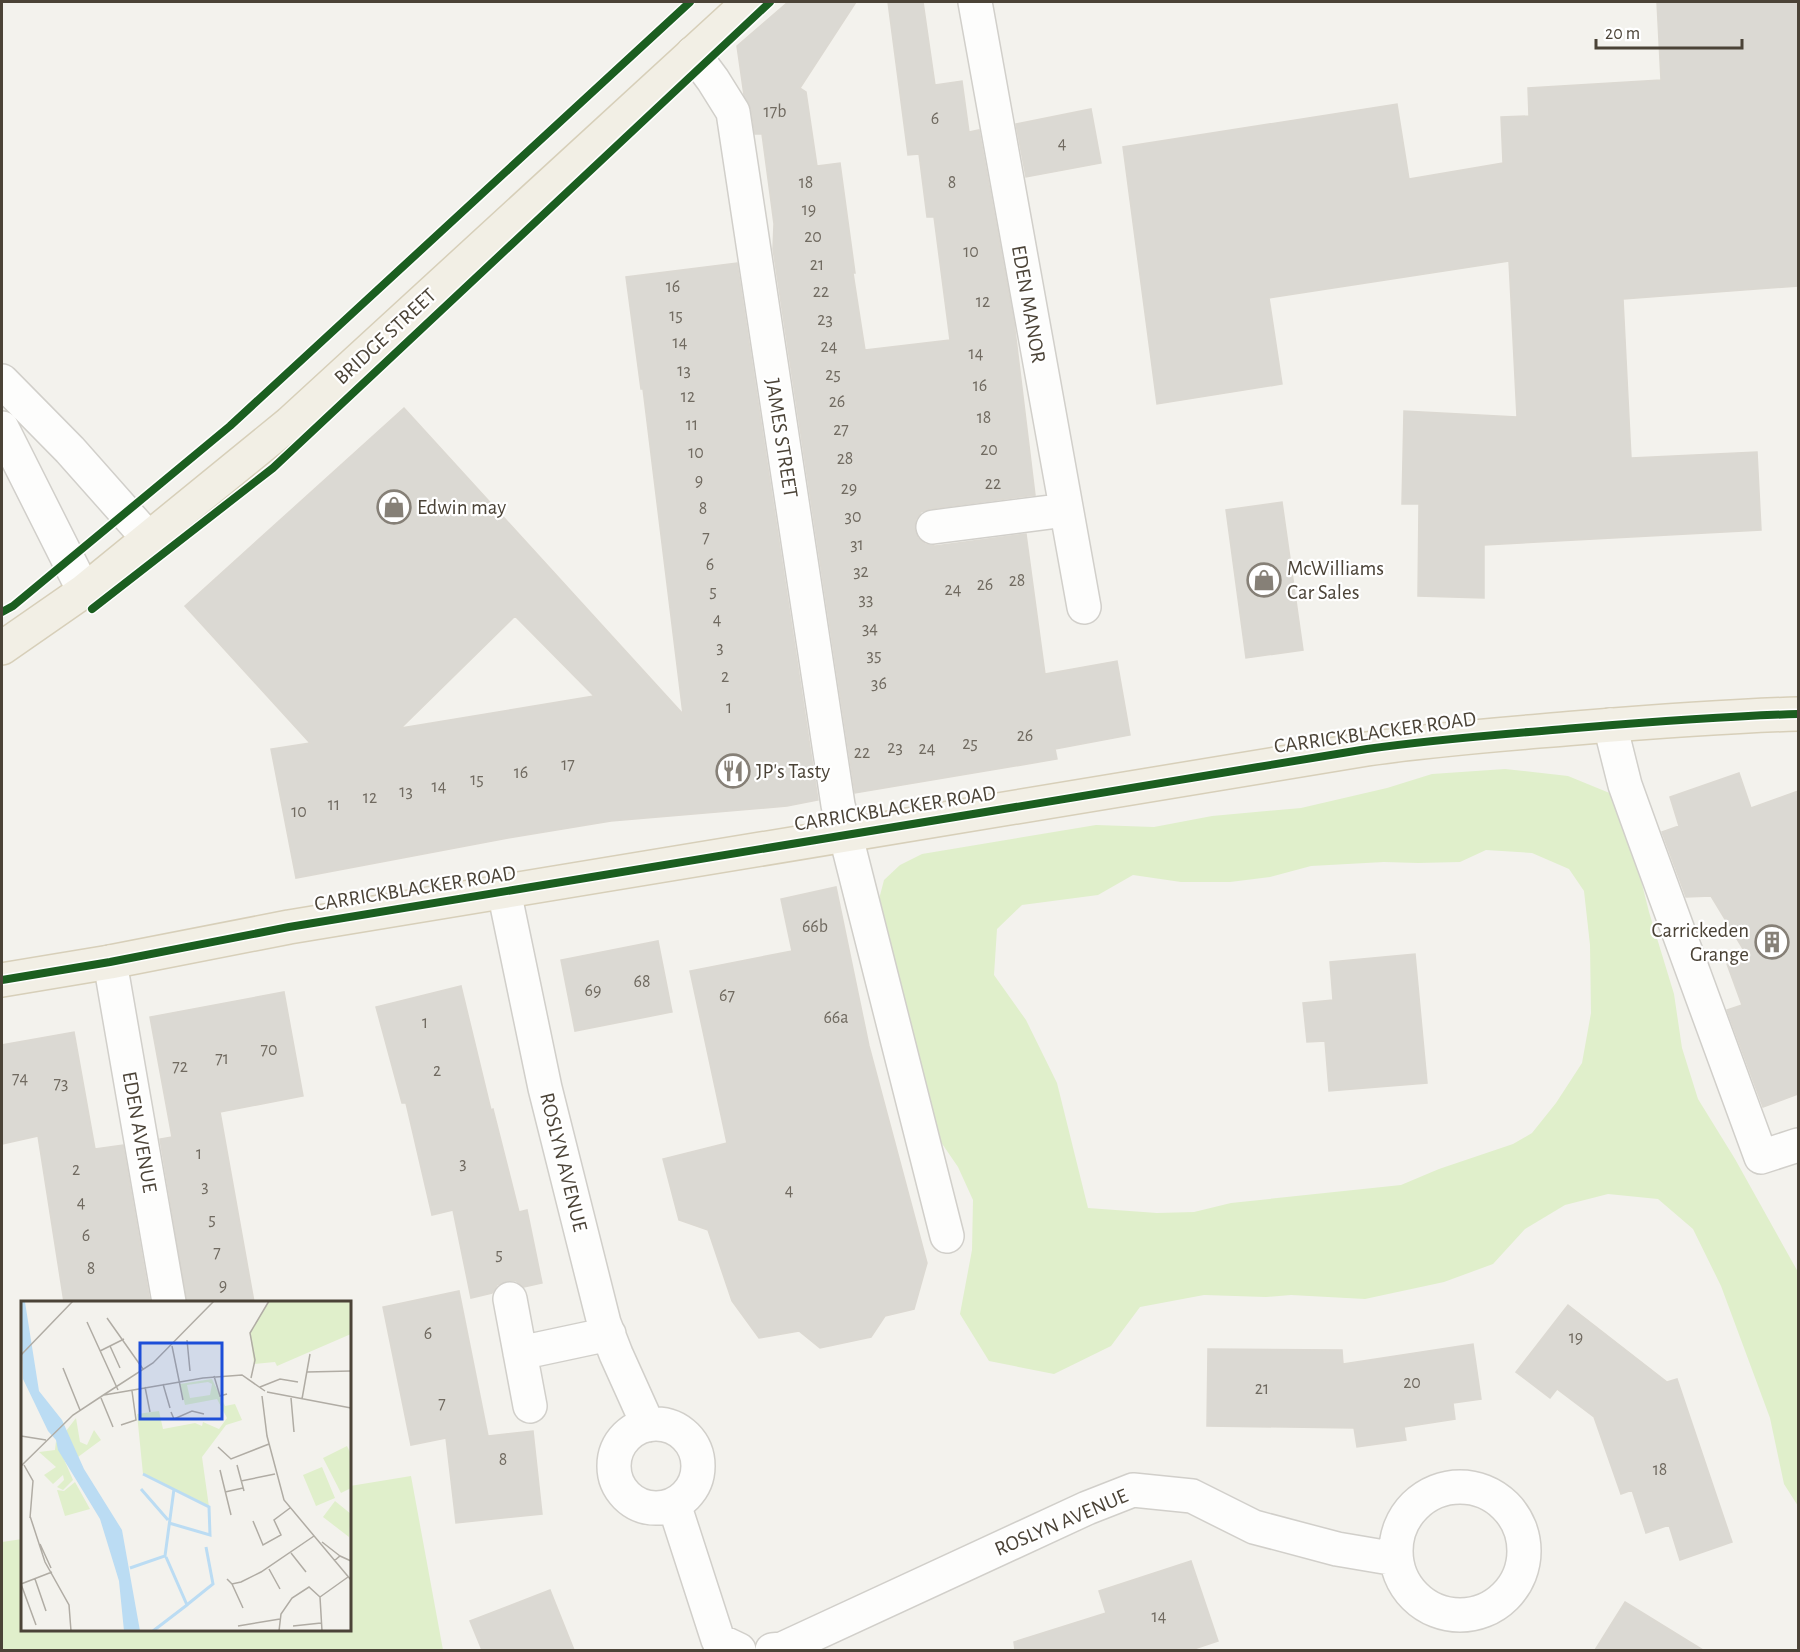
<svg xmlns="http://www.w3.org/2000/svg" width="1800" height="1652" viewBox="0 0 1800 1652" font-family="'Alegreya Sans',sans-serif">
<rect width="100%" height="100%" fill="#f3f2ed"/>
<path fill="#e0efcb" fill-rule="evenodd" d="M 1505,769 L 1568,776 L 1612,794 L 1631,840 L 1649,912 L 1674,994 L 1682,1048 L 1698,1099 L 1735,1159 L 1798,1272 L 1798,1506 L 1784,1484 L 1770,1418 L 1721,1286 L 1693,1229 L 1658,1199 L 1608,1194 L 1565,1205 L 1525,1229 L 1493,1264 L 1444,1282 L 1365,1299 L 1291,1295 L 1266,1297 L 1204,1295 L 1140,1307 L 1111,1346 L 1054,1374 L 989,1361 L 960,1314 L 972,1250 L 973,1200 L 958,1167 L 932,1129 L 878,903 L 884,880 L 900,865 L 922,854 L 1096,825 L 1154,827 L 1212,816 L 1301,808 L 1387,788 L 1432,774 ZM 1486,850 L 1532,853 L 1569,869 L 1584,891 L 1590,945 L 1591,1013 L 1582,1063 L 1556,1103 L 1532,1133 L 1513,1144 L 1439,1169 L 1401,1185 L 1231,1203 L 1194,1212 L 1157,1213 L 1088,1208 L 1057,1083 L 1026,1020 L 994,975 L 997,929 L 1022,905 L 1098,895 L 1133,875 L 1181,882 L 1230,882 L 1270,877 L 1311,866 L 1384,862 L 1418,863 L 1460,862 Z
M 411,1476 L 443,1650 L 2,1650 L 2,1542 L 22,1539 L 22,1630 L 350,1630 L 350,1486 Z"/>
<path fill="#dbd9d3" stroke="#dcd9d2" stroke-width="1.5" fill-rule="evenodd" d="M 788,2 L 856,2 L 800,88 L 806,92 L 817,166 L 840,163 L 855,273 L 853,273 L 865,350 L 950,340 L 934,217 L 927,217 L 919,154 L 908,155 L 888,2 L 923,2 L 935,85 L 962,81 L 969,132 L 979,130 L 1014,322 L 1035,495 L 930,509 L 921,512 L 916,519 L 915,530 L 918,538 L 925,544 L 935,546 L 1026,534 L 1045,674 L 1117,661 L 1130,735 L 1055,749 L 1057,759 L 855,793 L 773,249 L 774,224 L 762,134 L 755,134 L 751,109 L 744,95 L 737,46 Z
M 1657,2 L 1798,2 L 1798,286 L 1623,299 L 1631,458 L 1757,452 L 1761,530 L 1484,545 L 1484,598 L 1418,596 L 1419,504 L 1402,504 L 1404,411 L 1517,417 L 1509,261 L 1269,298 L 1282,384 L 1157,404 L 1123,147 L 1397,104 L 1409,179 L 1503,163 L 1501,117 L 1529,116 L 1528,88 L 1661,80 Z
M 1091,109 L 1101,163 L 1026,177 L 1016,124 Z
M 737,263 L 818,800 L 787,806 L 611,821 L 508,838 L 296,878 L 271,749 L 310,743 L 185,606 L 404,408 L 683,714 L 643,389 L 641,389 L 626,277 ZM 515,616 L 594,696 L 401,728 Z
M 1282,502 L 1303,650 L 1246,658 L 1226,510 Z
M 1739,773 L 1751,808 L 1798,791 L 1798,1094 L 1763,1107 L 1727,1010 L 1742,1005 L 1727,964 L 1748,957 L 1711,896 L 1686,897 L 1662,832 L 1679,826 L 1670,797 Z
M 836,887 L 869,1046 L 927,1263 L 914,1309 L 885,1316 L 871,1337 L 820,1348 L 799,1331 L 759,1338 L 732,1301 L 708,1230 L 679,1220 L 663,1159 L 727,1143 L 690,971 L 792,951 L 781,899 Z
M 658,941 L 672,1012 L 575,1031 L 561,960 Z
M 1415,954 L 1427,1083 L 1329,1091 L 1325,1041 L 1307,1042 L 1303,1003 L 1333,1000 L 1330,962 Z
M 461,986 L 491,1110 L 493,1109 L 519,1212 L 527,1210 L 542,1283 L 524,1287 L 516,1281 L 506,1281 L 497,1285 L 492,1293 L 471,1298 L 453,1210 L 432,1215 L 406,1103 L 402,1103 L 376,1007 Z
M 284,992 L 303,1096 L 220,1112 L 254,1302 L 187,1302 L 160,1139 L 172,1137 L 150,1017 Z
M 74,1032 L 95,1149 L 123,1145 L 150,1302 L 64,1302 L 38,1136 L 2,1144 L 2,1045 Z
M 459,1291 L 488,1436 L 533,1431 L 542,1514 L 456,1523 L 446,1438 L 411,1445 L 383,1307 Z
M 1568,1305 L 1667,1382 L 1677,1379 L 1732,1542 L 1680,1560 L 1669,1525 L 1646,1533 L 1632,1490 L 1621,1494 L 1594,1417 L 1557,1389 L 1550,1398 L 1516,1372 Z
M 1473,1344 L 1481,1399 L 1453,1403 L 1455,1419 L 1404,1427 L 1406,1440 L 1357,1447 L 1354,1428 L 1207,1426 L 1208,1349 L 1342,1350 L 1343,1364 Z
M 1191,1561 L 1218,1641 L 1191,1650 L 1015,1650 L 1014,1642 L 1106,1613 L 1099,1591 Z
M 550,1590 L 574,1650 L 482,1650 L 470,1621 Z
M 1625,1602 L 1703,1650 L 1595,1650 Z"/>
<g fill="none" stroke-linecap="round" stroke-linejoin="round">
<g stroke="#d1cfca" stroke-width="36">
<path id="minor" d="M 975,2 L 1084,607
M 693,53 L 713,80 L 733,112 L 838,805 L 947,1236
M 933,527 L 1066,510
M 1610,725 L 1625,785 L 1643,835 L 1761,1157 L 1798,1145
M 504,891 L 545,1088 L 604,1323 L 616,1354 L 648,1425
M 110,962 L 169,1302
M 510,1299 L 530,1406
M 520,1353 L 609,1334
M614 1466a42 42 0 1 1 84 0a42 42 0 1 1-84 0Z
M1396 1551a64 64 0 1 1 128 0a64 64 0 1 1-128 0Z
M 674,1504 L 718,1640 L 739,1650
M 772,1650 L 782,1649 L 1087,1508 L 1133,1490 L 1192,1496 L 1254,1527 L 1337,1549 L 1396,1559"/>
</g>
<g stroke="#d1cfca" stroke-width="36">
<path id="tertiary" d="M 2,381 L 70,450 L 148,538
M 2,428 L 84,591"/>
</g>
<g stroke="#d7cfb9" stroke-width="36">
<path id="primary" d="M 2,648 L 84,591 L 290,423 L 749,2
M 2,980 L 110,962 L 289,927 L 1367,749 C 1436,739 1506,734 1576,728 C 1650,722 1724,716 1798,714"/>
</g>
<use href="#minor" stroke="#fdfdfc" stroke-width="33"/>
<use href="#tertiary" stroke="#fdfdfc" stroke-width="33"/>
<use href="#primary" stroke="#f2efe5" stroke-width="33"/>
<g stroke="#fff" stroke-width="11">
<path id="cycleway" d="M 92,609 L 273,468 L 770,2
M 2,612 L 13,606 L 230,426 L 690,2
M 2,980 L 110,962 L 289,927 L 1367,749 C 1436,739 1506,734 1576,728 C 1650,722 1724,716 1798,714"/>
</g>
<use href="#cycleway" stroke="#1b5e20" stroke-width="8"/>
</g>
<defs>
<g id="shop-ring" transform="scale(1.725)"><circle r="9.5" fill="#fff" stroke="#868077" stroke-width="1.5"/><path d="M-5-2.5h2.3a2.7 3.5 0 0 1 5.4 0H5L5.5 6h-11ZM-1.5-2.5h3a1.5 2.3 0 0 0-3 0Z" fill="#868077"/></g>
<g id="restaurant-ring" transform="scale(1.725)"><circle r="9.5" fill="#fff" stroke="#868077" stroke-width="1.5"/><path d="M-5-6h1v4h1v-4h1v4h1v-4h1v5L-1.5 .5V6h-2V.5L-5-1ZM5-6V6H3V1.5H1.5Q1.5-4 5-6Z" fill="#868077"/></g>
<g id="building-ring" transform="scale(1.725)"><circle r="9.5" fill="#fff" stroke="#868077" stroke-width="1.5"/><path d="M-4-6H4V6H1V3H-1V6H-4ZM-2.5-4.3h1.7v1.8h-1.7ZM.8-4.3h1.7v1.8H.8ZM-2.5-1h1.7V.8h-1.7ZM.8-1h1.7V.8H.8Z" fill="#868077"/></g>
</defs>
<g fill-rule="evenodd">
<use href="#shop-ring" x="394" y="507"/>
<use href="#shop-ring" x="1264" y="580"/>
<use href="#restaurant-ring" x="733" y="771"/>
<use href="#building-ring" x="1772" y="942"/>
</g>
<g text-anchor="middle" stroke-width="4.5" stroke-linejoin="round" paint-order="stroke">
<g font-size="18" fill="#706a60">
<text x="775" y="117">17b</text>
<text x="935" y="124">6</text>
<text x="1062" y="149">4</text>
<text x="806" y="188">18</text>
<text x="952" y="188">8</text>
<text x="809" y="215">19</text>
<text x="813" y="242">20</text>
<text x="971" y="257">10</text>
<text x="817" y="270">21</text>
<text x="673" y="292">16</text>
<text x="821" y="297">22</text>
<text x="983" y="307">12</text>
<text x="676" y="321">15</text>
<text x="825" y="325">23</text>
<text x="680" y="348">14</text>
<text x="829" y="352">24</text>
<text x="976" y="359">14</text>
<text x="684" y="376">13</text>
<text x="833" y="380">25</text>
<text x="980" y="391">16</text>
<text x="688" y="402">12</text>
<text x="837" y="407">26</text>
<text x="984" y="423">18</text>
<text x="692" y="430">11</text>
<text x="841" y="435">27</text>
<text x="989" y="455">20</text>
<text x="696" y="458">10</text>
<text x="845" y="464">28</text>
<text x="699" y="486">9</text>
<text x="993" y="489">22</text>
<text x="849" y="494">29</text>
<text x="703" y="514">8</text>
<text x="853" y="522">30</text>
<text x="706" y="543">7</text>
<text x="857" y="550">31</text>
<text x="710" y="570">6</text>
<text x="861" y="577">32</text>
<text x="1017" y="586">28</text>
<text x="985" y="590">26</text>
<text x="953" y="595">24</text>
<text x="713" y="597">5</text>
<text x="866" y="605">33</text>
<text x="717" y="625">4</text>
<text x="870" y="634">34</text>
<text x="720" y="653">3</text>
<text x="874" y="661">35</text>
<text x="725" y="682">2</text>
<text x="879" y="689">36</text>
<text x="729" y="713">1</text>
<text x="1025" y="741">26</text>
<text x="970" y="749">25</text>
<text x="895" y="753">23</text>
<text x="927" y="754">24</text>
<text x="862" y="758">22</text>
<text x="568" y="770">17</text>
<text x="521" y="778">16</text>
<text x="477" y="785">15</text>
<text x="439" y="792">14</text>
<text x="406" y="797">13</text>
<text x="370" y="803">12</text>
<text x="334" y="810">11</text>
<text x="299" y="817">10</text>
<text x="815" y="932">66b</text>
<text x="642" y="987">68</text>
<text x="593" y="996">69</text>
<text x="727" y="1001">67</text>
<text x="836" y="1023">66a</text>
<text x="425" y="1028">1</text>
<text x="269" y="1055">70</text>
<text x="222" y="1064">71</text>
<text x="180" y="1072">72</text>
<text x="437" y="1076">2</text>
<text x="20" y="1084">74</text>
<text x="61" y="1089">73</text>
<text x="199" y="1159">1</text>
<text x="463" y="1169">3</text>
<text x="76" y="1175">2</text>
<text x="205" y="1192">3</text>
<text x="789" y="1196">4</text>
<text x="81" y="1208">4</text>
<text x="212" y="1225">5</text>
<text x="86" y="1241">6</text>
<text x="217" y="1258">7</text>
<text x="499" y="1260">5</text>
<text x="91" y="1274">8</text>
<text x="223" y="1291">9</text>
<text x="428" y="1339">6</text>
<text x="1576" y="1343">19</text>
<text x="1412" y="1388">20</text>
<text x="1262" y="1394">21</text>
<text x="442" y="1409">7</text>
<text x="503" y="1465">8</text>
<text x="1660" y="1475">18</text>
<text x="1159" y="1622">14</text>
</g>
<g font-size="21" fill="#4b4337" stroke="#fff">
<text transform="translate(1029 304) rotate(80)" y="7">EDEN MANOR</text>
<text transform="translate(385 336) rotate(-43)" y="7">BRIDGE STREET</text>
<text transform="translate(782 438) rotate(81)" y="7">JAMES STREET</text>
<text transform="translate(1375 732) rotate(-8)" y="7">CARRICKBLACKER ROAD</text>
<text transform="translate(895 808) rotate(-9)" y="7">CARRICKBLACKER ROAD</text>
<text transform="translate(415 888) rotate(-9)" y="7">CARRICKBLACKER ROAD</text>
<text transform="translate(140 1132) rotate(80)" y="7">EDEN AVENUE</text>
<text transform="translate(564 1162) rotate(76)" y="7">ROSLYN AVENUE</text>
<text transform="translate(1061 1522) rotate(-23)" y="7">ROSLYN AVENUE</text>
</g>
<g font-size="21" fill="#4b4337" stroke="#fff" text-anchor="start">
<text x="417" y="514">Edwin may</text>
<text x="1287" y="575">McWilliams<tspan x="1287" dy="24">Car Sales</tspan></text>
<text x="756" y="778">JP's Tasty</text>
<text x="1749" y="937" text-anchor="end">Carrickeden<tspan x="1749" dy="24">Grange</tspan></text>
</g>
</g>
<g transform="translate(21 1301)">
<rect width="330" height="330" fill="#f3f2ed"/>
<path d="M 248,0 L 330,0 L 330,33 L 256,65 L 254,61 L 233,63 L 229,32 ZM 191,78 L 204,105 L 214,103 L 221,119 L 205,124 L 181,156 L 188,206 L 122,173 L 116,113 L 138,110 L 142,128 L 174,122 L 181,125 L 182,121 L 198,128 L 206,117 L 196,98 L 164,104 L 159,83 ZM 187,81 L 191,83 L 189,94 L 169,97 L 166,84 ZM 55,117 L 59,141 L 66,144 L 73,129 L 80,139 L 57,156 L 45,130 ZM 35,140 L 52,179 L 42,189 L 36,186 L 43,179 L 42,174 L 32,183 L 23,174 L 35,166 L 18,151 L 34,149 ZM 326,145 L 330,153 L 330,187 L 320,192 L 302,157 ZM 301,166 L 314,197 L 295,205 L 282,174 ZM 54,181 L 69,208 L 44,215 L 36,189 L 43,190 ZM 314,200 L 330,213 L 328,236 L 302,216 Z" fill="#e0efcb" fill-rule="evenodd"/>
<path d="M 0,0 L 4,1 L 18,90 L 41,119 L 63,168 L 101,229 L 119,330 L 103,330 L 98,280 L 79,218 L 37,149 L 35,139 L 27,130 L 2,78 Z" fill="#bbdcf3"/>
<path fill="none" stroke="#bbdcf3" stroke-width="3" d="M 122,173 L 188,206 L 189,234 L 148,222M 120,188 L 147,219M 109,267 L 144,255 L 153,188M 167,303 L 192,283 L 185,246M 132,330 L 166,304 L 145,256"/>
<path fill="none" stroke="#b0aca4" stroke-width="1.5" d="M 86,17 L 122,68M 66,21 L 97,89M 166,39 L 169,70M 89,45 L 99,67M 151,45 L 162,99M 79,50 L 103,38M 0,54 L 52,0M 42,67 L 59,109M 286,71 L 330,70M 193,75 L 199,95 L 206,93M 230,77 L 234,59 L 229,32 L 248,0M 142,83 L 149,107M 124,86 L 129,111M 239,86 L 259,78 L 277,81M 246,91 L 330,107M 84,93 L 132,62 L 193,0M 83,94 L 182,77 L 221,74 L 244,90M 241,95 L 246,135 L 263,199 L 330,279M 80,97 L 92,126M 270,97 L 273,131M 281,98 L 289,53M 150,111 L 153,118 L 171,110 L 183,113M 100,124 L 115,119 L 111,90M 0,135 L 25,139M 197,146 L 210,158 L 248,143M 3,164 L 12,180 L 9,217M 216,164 L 223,190M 0,165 L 52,114 L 84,93M 199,169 L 210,214M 220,180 L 254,173M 204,191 L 222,187M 9,215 L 24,261 L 48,304 L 50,330M 232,220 L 242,244 L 260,234 L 253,219 L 269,207M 301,241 L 319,255M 19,243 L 30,267M 270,252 L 285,271M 313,260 L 319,255 L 330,260M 248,268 L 259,288M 14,278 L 25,310M 206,278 L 211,283 L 220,281 L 240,271 L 293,235M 0,283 L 15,324M 0,283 L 31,271M 211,283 L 222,307M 217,325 L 259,318M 272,325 L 300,322M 258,330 L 260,313 L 271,297 L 288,286 L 299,296M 301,330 L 299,296 L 327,276"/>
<path fill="#1d4ed8" fill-opacity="0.15" stroke="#1d4ed8" stroke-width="3" d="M 119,42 L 201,42 L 201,118 L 119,118 Z"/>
<rect width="330" height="330" fill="none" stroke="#4b4337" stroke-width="3"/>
</g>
<rect width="1800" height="1652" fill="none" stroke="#4b4337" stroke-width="6"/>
<path d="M1596 39v9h146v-9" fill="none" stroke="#4b4337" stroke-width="3"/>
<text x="1605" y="39" font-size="18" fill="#4b4337" stroke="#ffffff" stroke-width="4.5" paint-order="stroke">20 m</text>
</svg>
